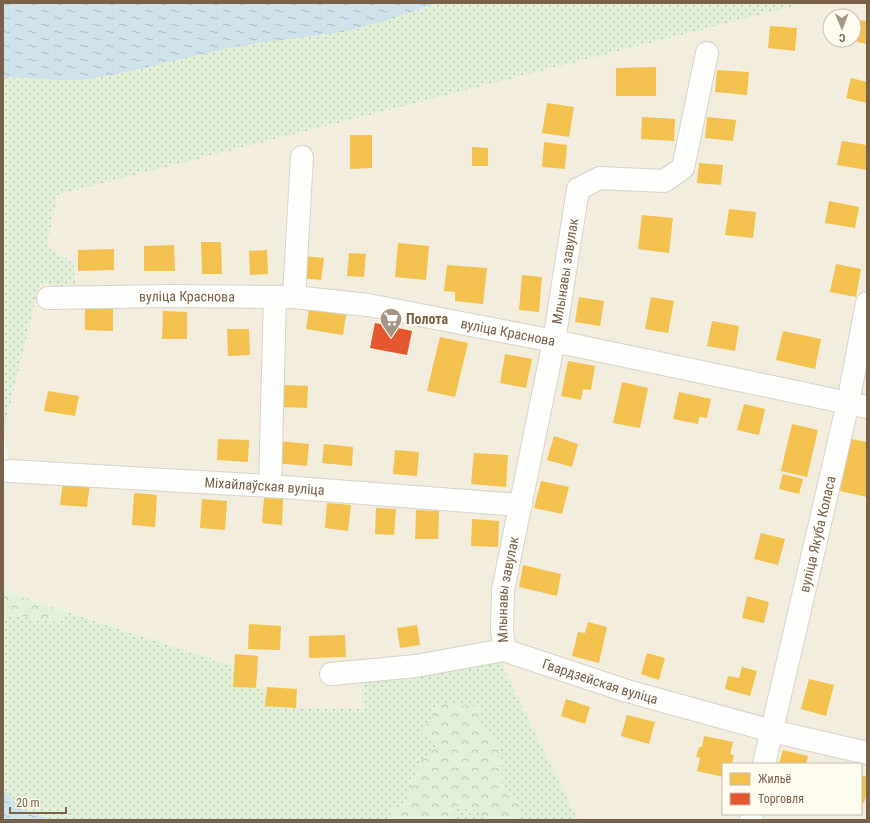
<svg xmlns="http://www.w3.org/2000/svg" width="870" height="823" viewBox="0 0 870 823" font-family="'Roboto Condensed',sans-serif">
<defs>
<pattern id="grass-dots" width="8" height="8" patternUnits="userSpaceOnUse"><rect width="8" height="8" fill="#e2f0d8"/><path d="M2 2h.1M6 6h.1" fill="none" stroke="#bcc6b1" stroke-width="1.8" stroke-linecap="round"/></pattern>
<pattern id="forest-crowns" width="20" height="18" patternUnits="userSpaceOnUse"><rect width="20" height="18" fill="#e2f0d8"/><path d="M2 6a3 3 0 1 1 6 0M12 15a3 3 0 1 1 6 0" fill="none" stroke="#bcc6b1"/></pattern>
<pattern id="water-ripples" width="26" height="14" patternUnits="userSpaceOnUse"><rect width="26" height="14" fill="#cee3ea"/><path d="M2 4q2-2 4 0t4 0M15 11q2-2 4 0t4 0" fill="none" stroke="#acbbc0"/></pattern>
</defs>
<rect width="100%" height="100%" fill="#f8f5ed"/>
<path fill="#f3eddd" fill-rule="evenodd" d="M 806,3 L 867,3 L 867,820 L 578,820 L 500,661 L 362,680 L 363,709 L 296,708 L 265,706 L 233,687 L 234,666 L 5,591 L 3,578 L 3,479 L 8,454 L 3,434 L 40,283 L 57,195 ZM 830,16 L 854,16 L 854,40 L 830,40 ZM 723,764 L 861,764 L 861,814 L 723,814 Z"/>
<path fill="url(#grass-dots)" d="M 438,3 L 806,3 L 57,195 L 47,247 L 74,263 L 75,285 L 59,286 L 40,283 L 3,434 L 3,77 L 56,80 L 82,80 L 118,74 L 225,49 L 266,42 L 344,32 L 384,21 Z
M 64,611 L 234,666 L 233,686 L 256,688 L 266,690 L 265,705 L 296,708 L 363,709 L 362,680 L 500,661 L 578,820 L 518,820 L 521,818 L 520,802 L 502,786 L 500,747 L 480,728 L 440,743 L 421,761 L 405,806 L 392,808 L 389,820 L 53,820 L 22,810 L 3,789 L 3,614 L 59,622 Z
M 455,807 L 479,811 L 484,820 L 452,820 Z"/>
<path fill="url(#forest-crowns)" d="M 3,578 L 5,591 L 64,611 L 59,622 L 3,614 Z
M 440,704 L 482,707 L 480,728 L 501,747 L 502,786 L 520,802 L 521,818 L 518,820 L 484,820 L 479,811 L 456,807 L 452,820 L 389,820 L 392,808 L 405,806 L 421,761 L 440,743 L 421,734 Z"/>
<path fill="url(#water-ripples)" d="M 3,3 L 438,3 L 384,21 L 344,32 L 266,42 L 225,49 L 118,74 L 82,80 L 56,80 L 3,77 Z
M 3,789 L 22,810 L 53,820 L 3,820 Z"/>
<path fill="#f2c14e" d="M 861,20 L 867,21 L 867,44 L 857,42 Z
M 770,26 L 797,28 L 795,51 L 768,48 Z
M 656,67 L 656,96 L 616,96 L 616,68 Z
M 717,70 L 749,72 L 747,95 L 715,92 Z
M 851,78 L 867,82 L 867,103 L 846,98 Z
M 547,103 L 574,107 L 569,137 L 542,133 Z
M 642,117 L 675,119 L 674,141 L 641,139 Z
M 707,117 L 736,120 L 733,141 L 705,138 Z
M 350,135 L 372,135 L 372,168 L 350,169 Z
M 842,141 L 867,145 L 867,170 L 837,165 Z
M 544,142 L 567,145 L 565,169 L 542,167 Z
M 472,147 L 488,148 L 488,166 L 472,166 Z
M 699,163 L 723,165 L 721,185 L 697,183 Z
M 829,201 L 859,207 L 855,228 L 825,223 Z
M 729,209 L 756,212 L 753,238 L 725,235 Z
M 642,215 L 673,218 L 669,253 L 638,249 Z
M 201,242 L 221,242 L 222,274 L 202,274 Z
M 398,243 L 429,246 L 426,280 L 395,277 Z
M 174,245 L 175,271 L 144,271 L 144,246 Z
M 114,249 L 114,270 L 78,271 L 78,250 Z
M 267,250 L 268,274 L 250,275 L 249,251 Z
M 349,253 L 366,254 L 364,277 L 347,276 Z
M 304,256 L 324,258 L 321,280 L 301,278 Z
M 836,264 L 861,269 L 856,297 L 830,292 Z
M 447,265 L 487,268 L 483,304 L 455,301 L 455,292 L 444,291 Z
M 522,275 L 542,277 L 539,312 L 519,310 Z
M 579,297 L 604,301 L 600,326 L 575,322 Z
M 651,297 L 674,301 L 668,333 L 645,329 Z
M 85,305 L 113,305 L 113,331 L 85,330 Z
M 309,309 L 346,315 L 343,335 L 306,329 Z
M 163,311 L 187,312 L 187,339 L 162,339 Z
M 712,321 L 739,326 L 735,351 L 707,346 Z
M 227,329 L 249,329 L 250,355 L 228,356 Z
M 783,331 L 821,339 L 815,369 L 776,360 Z
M 440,337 L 468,343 L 455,397 L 427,391 Z
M 505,354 L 532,359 L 526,388 L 500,383 Z
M 568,361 L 595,366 L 591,390 L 583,389 L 581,400 L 561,396 Z
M 622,382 L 648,388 L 640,428 L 613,423 Z
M 283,385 L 308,386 L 307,408 L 281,407 Z
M 48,391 L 79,396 L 75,416 L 44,411 Z
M 679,392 L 711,399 L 707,418 L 699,417 L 698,424 L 673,419 Z
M 744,404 L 765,409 L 759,435 L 737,430 Z
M 792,424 L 818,430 L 807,477 L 781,471 Z
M 554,436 L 578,444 L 572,467 L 547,460 Z
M 218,439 L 249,440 L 248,462 L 217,460 Z
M 851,439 L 867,442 L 867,497 L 840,491 Z
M 279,441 L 309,444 L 307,466 L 276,463 Z
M 324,444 L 353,447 L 352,466 L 322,463 Z
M 395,450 L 419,452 L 417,476 L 393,474 Z
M 474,453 L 508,455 L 506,487 L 471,484 Z
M 783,474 L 803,479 L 799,494 L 779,489 Z
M 63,481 L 90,483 L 87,507 L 60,505 Z
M 541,481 L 569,487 L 562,514 L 534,508 Z
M 134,493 L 157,495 L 155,527 L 132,525 Z
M 264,498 L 283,499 L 282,525 L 262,523 Z
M 202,499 L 227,501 L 225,530 L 200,528 Z
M 327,503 L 351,505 L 348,531 L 325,528 Z
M 376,508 L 396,509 L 394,535 L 375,534 Z
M 416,510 L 439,511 L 438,539 L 415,539 Z
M 472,519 L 499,521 L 498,547 L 471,546 Z
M 761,533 L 785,539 L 778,565 L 754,559 Z
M 523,565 L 561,574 L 557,596 L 519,587 Z
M 747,596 L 769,602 L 764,623 L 742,618 Z
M 588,622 L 607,627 L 599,663 L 572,656 L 578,632 L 585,633 Z
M 249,624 L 281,626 L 280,650 L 248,649 Z
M 417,625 L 420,645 L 400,648 L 397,628 Z
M 345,635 L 346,657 L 309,658 L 309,636 Z
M 647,653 L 665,658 L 659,680 L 641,674 Z
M 235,654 L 258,656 L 256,688 L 233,687 Z
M 742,667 L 757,671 L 750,696 L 725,689 L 728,676 L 739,678 Z
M 809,679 L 834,685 L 826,716 L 801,709 Z
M 267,687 L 297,689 L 296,708 L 265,706 Z
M 566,699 L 590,707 L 585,724 L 561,716 Z
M 627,715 L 655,722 L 649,744 L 621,736 Z
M 704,736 L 733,742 L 730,754 L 734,755 L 732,764 L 723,764 L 723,777 L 697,771 L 700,758 L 696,757 L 699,747 L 702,747 Z
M 783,750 L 808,756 L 806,764 L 779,764 Z
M 861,775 L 867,777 L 867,792 L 864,803 L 861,802 Z"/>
<path fill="#e4572e" d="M 375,323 L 412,331 L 407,355 L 370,348 Z"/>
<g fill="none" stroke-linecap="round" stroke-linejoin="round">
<g stroke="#d7d2cb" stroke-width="24">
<g id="minor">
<path d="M 294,297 L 302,157"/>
<path id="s1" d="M 48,298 L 170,296 L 294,297 L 368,305 L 554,341 L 867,407"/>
<path id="s2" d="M 9,471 L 270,486 L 521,505"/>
<path d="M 270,486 L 275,297"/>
<path id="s3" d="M 504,650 L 502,628 L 503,590 L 554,341 L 578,189 L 600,178 L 664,181 L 683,168 L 707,53"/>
<path id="s4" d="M 331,674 L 416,666 L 504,650 L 627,691 L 772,731 L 867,753"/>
<path id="s5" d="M 764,764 L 848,403 L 867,303"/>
<path d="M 751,820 L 752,814"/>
</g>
</g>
<use href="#minor" stroke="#fefefc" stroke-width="22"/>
</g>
<defs>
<g id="supermarket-pin" transform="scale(1.15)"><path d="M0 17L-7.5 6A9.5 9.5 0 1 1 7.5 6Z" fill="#a59584" stroke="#fffbef"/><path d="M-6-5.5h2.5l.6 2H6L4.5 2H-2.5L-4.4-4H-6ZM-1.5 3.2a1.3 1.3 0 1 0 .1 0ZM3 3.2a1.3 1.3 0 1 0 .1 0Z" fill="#fff"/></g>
</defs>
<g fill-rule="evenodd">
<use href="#supermarket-pin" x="391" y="319"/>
</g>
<g text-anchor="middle" stroke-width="4" stroke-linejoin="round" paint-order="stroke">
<g font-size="14" fill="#78614b" stroke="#fffbef">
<text dy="5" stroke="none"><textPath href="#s3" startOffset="385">Млынавы завулак</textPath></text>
<text dy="5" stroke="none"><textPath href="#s1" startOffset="139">вуліца Краснова</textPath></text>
<text dy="5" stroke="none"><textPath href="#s1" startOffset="463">вуліца Краснова</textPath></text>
<text dy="5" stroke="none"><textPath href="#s2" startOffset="256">Міхайлаўская вуліца</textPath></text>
<text dy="5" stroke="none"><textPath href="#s5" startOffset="236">вуліца Якуба Коласа</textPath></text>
<text dy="5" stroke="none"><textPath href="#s3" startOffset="61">Млынавы завулак</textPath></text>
<text dy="5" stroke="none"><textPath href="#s4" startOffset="276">Гвардзейская вуліца</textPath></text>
</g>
<g font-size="14" font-weight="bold" fill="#78614b" stroke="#fffbef" text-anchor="start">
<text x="406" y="324">Полота</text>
</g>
</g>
<rect width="870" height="823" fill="none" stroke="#78614b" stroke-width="8"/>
<rect x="722" y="763" width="140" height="52" fill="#fffbef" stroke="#c9bdad"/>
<rect x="730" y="773" width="20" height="12" fill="#f2c14e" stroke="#c9bdad"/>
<text x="758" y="783" font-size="12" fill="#78614b">Жильё</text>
<rect x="730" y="793" width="20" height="12" fill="#e4572e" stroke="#c9bdad"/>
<text x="758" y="803" font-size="12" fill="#78614b">Торговля</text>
<g transform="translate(842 28) rotate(179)"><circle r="19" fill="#fffbef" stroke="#c9bdad"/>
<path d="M0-3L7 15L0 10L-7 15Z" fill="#a59584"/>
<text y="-6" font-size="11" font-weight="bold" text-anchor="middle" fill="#78614b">С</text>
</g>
<path d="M10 807v6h56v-6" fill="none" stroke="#78614b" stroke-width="2"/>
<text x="16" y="807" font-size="12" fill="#78614b" stroke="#fffbef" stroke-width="3" paint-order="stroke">20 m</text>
</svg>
